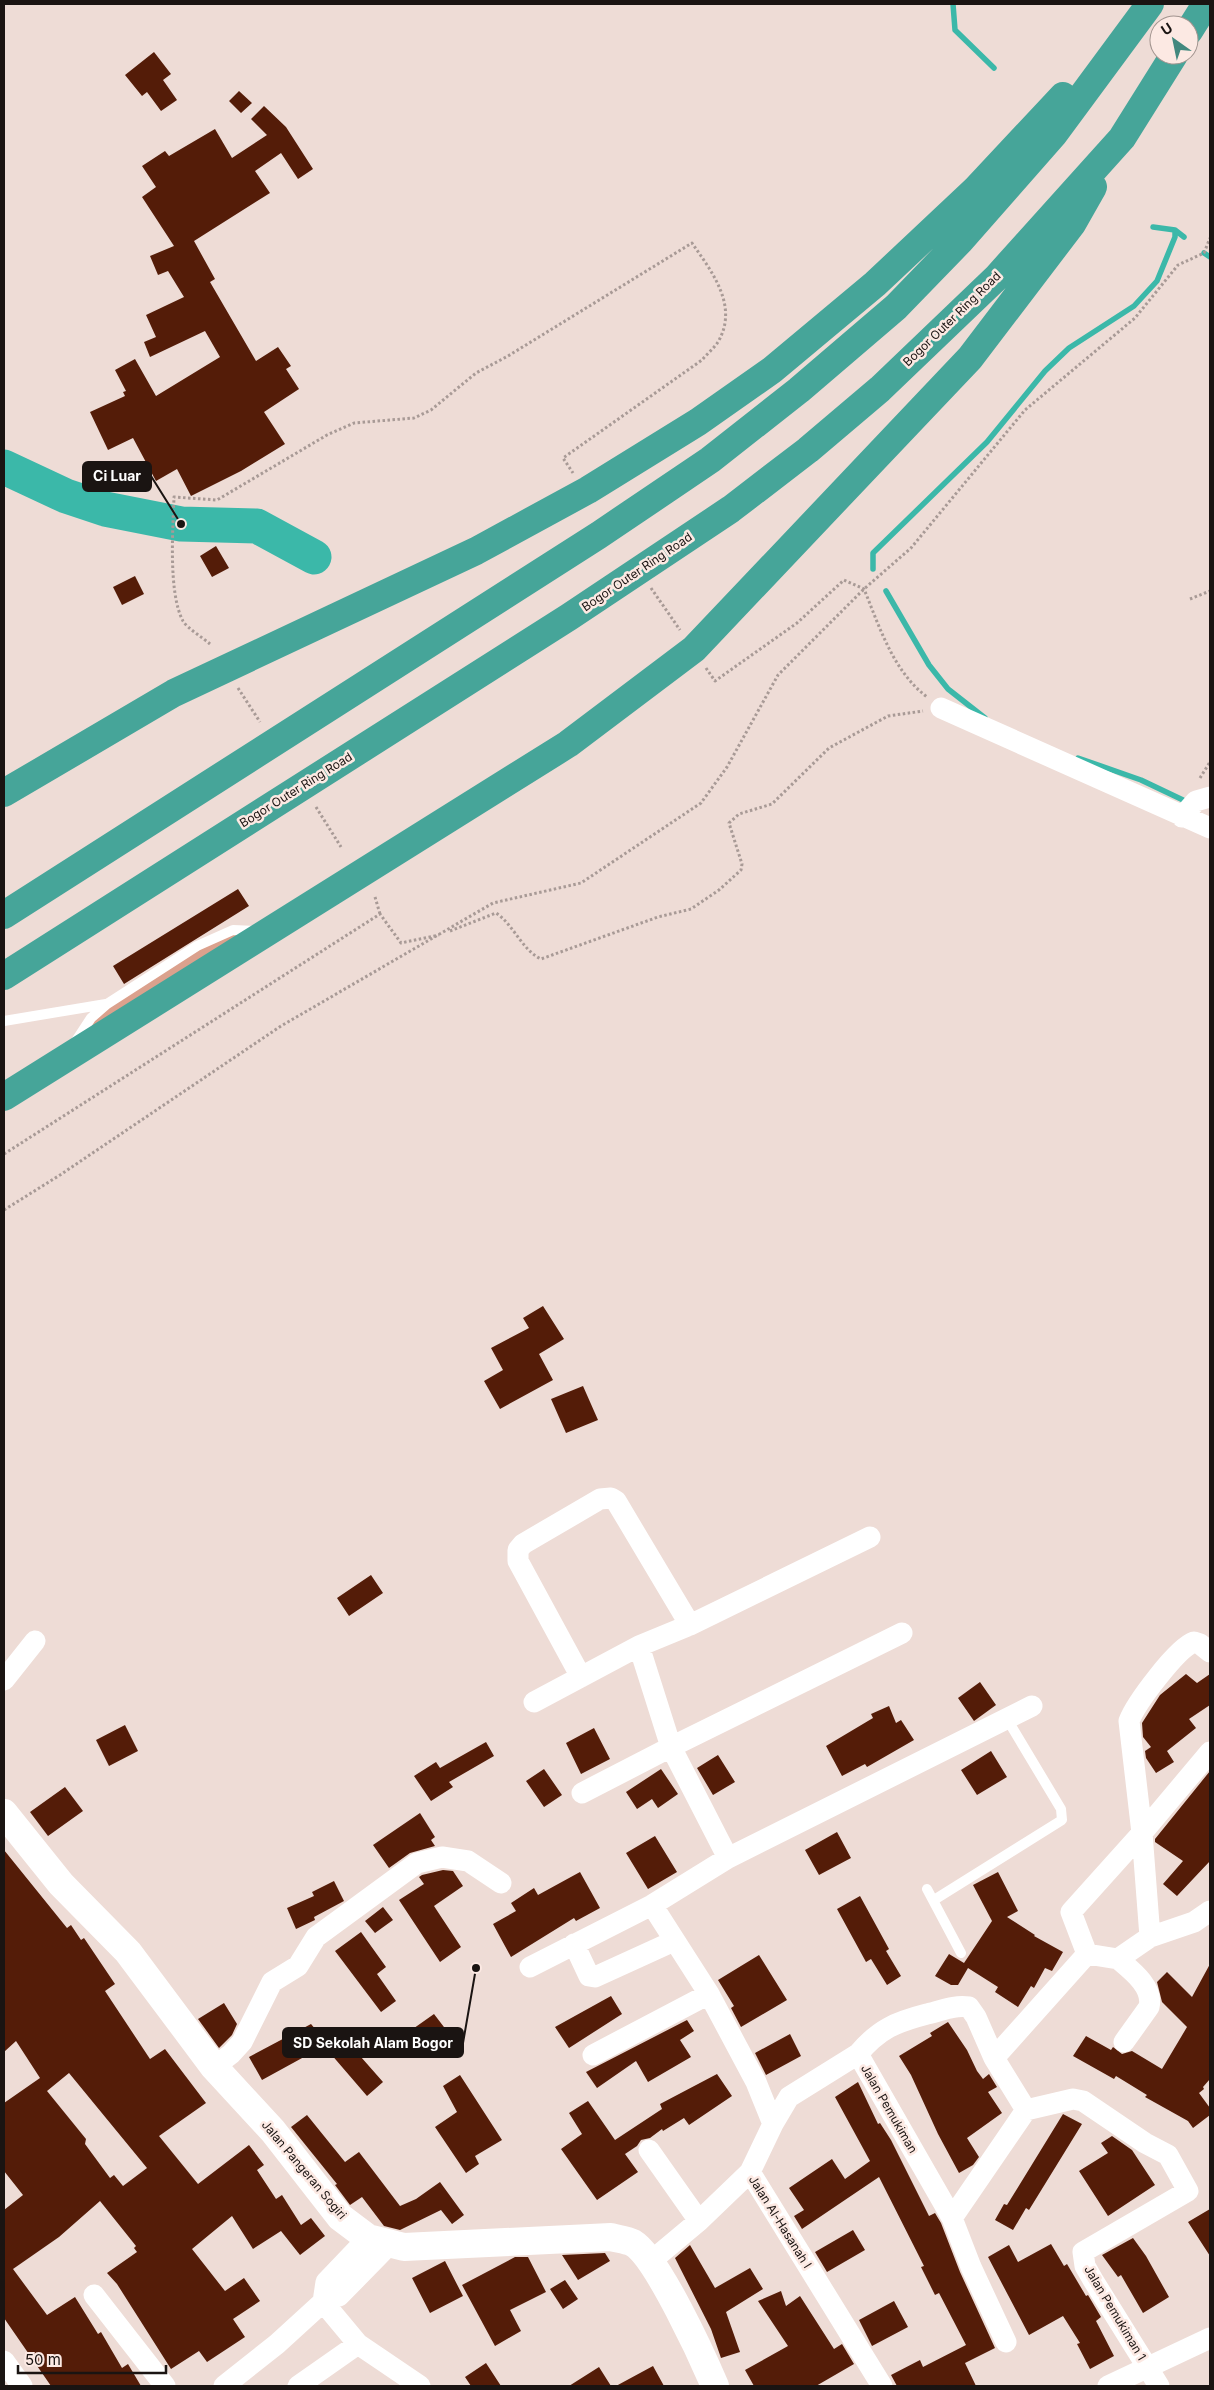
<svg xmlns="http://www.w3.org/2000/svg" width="1214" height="2390" viewBox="0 0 1214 2390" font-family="Inter,sans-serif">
<rect width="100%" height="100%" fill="#eedcd6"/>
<path fill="#dba18d" d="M 233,930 L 270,932 L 63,1061 L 107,1004 Z"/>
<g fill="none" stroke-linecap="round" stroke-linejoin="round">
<path stroke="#3bb8a9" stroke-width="5.5" d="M 953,4 L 955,30 L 994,68
M 1153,227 L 1175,230 L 1184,237
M 1204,253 L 1210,257
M 873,569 L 873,553 L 987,442 L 1045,371 L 1069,348 L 1134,306 L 1157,281 L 1175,237 L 1175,230
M 886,591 L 929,665 L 948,689 L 985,718
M 1078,758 L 1141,780 L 1183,800"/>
<path stroke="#3bb8a9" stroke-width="35" d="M 4,467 L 66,496 L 105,509 L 181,524 L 257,526 L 314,557"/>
</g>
<path fill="#541c08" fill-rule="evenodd" d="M 154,52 L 171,74 L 163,80 L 177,100 L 161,111 L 147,92 L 142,96 L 125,75 Z
M 239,91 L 252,103 L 241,113 L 229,101 Z
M 264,106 L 286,127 L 313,169 L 298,179 L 281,153 L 255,171 L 270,193 L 194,241 L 215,279 L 210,282 L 256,361 L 278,347 L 291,366 L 286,369 L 299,389 L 264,412 L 285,444 L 241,471 L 191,496 L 177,469 L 156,481 L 133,438 L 108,450 L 90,412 L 125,396 L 123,392 L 126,391 L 115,370 L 135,359 L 156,396 L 220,357 L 205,331 L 150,357 L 144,342 L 156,337 L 146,315 L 184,297 L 168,271 L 158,275 L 150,256 L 174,246 L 142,197 L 156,187 L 142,166 L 165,151 L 169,156 L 215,129 L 232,158 L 267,135 L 251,119 Z
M 216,546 L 229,568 L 212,577 L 200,556 Z
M 135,576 L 144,594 L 122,605 L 113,587 Z
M 238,889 L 249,906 L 124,984 L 113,966 Z
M 543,1306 L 564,1339 L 539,1354 L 553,1380 L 500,1409 L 484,1381 L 503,1370 L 491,1348 L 529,1328 L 523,1318 Z
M 583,1386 L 598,1420 L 566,1433 L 551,1399 Z
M 371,1575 L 383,1593 L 349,1616 L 337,1598 Z
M 1186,1674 L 1197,1683 L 1210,1674 L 1210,1705 L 1189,1719 L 1196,1728 L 1167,1751 L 1174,1762 L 1156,1773 L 1146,1758 L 1145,1751 L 1151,1747 L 1143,1737 L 1142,1723 L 1160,1695 Z
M 980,1682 L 996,1705 L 974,1721 L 958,1698 Z
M 889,1706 L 896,1723 L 901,1720 L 914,1740 L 867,1767 L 865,1764 L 842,1776 L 826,1746 L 873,1718 L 871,1714 Z
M 125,1725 L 138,1751 L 109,1766 L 96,1740 Z
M 594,1728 L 610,1759 L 581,1774 L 566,1743 Z
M 486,1742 L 494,1756 L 449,1782 L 453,1787 L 431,1801 L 414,1776 L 436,1762 L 440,1768 Z
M 991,1751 L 1007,1777 L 977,1795 L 961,1770 Z
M 718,1755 L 735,1782 L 713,1795 L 697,1768 Z
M 544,1769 L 562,1795 L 544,1807 L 526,1781 Z
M 661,1769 L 678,1794 L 658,1808 L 652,1799 L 637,1809 L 626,1792 Z
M 1210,1771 L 1210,1861 L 1177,1896 L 1163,1884 L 1183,1861 L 1155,1842 L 1155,1839 Z
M 65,1787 L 83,1811 L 48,1836 L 30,1812 Z
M 420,1813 L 435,1837 L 431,1840 L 435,1846 L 410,1853 L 389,1868 L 373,1845 Z
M 837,1832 L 851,1858 L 819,1875 L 805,1850 Z
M 655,1836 L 677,1872 L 648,1889 L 626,1853 Z
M 4,1850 L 67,1928 L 71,1925 L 81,1940 L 84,1938 L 115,1984 L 105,1991 L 150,2059 L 165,2049 L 206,2103 L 159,2136 L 198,2184 L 249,2145 L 264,2165 L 257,2170 L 276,2199 L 282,2195 L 301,2225 L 311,2218 L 325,2236 L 300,2255 L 281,2231 L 253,2249 L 232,2216 L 192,2249 L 225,2291 L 244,2278 L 260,2301 L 233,2319 L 245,2337 L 207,2362 L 199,2351 L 171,2369 L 117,2284 L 107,2273 L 137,2252 L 134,2248 L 136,2246 L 100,2201 L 59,2237 L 13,2269 L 47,2315 L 75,2297 L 98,2334 L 101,2332 L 122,2368 L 128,2364 L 141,2386 L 51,2386 L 4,2318 L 4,2210 L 23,2195 L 4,2171 L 4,2103 L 40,2078 L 16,2041 L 4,2052 ZM 69,2073 L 147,2168 L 123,2186 L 114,2175 L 110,2178 L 85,2144 L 86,2139 L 47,2091 Z
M 443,1870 L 453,1871 L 463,1886 L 434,1906 L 461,1947 L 440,1962 L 399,1900 L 424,1884 L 419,1877 L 422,1875 Z
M 580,1872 L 600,1908 L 576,1921 L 574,1918 L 511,1957 L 493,1924 L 516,1911 L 511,1903 L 534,1888 L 538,1895 Z
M 998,1872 L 1018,1911 L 1007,1917 L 1035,1935 L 1034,1936 L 1063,1952 L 1052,1971 L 1045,1968 L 1034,1988 L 1031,1986 L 1018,2007 L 995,1992 L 998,1987 L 968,1968 L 958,1985 L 951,1985 L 935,1976 L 949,1954 L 964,1963 L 992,1921 L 973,1885 Z
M 334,1881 L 344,1901 L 314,1917 L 315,1920 L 296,1929 L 287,1908 L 314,1896 L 312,1892 Z
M 860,1896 L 889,1949 L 886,1951 L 901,1976 L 887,1985 L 871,1959 L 866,1962 L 837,1909 Z
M 383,1907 L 393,1920 L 375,1933 L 365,1921 Z
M 361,1932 L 386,1967 L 377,1974 L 396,2001 L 381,2012 L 335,1951 Z
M 759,1955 L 787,2000 L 741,2027 L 731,2008 L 734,2006 L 718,1980 Z
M 1210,1964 L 1210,2079 L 1203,2087 L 1204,2089 L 1199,2093 L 1210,2108 L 1210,2115 L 1193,2128 L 1188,2121 L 1145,2097 L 1147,2095 L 1116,2076 L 1114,2079 L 1073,2056 L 1086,2036 L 1111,2050 L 1113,2047 L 1122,2054 L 1132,2051 L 1162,2069 L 1187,2027 L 1162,2002 L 1157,1982 L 1167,1972 L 1192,1997 Z
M 611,1996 L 622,2014 L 569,2048 L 555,2027 Z
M 224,2003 L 237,2024 L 232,2035 L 219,2048 L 198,2019 Z
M 434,2014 L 447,2031 L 412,2056 L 400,2038 Z
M 687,2020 L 694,2031 L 680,2040 L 691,2057 L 648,2082 L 636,2061 L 597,2088 L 586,2072 Z
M 948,2022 L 967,2050 L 977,2071 L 983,2079 L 989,2074 L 997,2087 L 988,2092 L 1002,2113 L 967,2138 L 979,2157 L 973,2165 L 959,2173 L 938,2134 L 911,2075 L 899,2056 L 932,2036 L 930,2033 Z
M 311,2024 L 327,2043 L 339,2032 L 383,2082 L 367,2096 L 324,2046 L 262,2080 L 249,2057 Z
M 790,2034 L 801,2056 L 766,2075 L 755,2053 Z
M 717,2074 L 732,2096 L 689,2125 L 684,2118 L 663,2131 L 662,2129 L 650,2138 L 641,2140 L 637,2146 L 625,2154 L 638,2172 L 597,2200 L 561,2149 L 582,2134 L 569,2113 L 588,2101 L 615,2140 L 662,2109 L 660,2104 Z
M 460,2075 L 502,2140 L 475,2156 L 479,2164 L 466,2173 L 435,2127 L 457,2112 L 443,2086 Z
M 858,2082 L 878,2124 L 880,2123 L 891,2140 L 929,2216 L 935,2213 L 941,2223 L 960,2272 L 995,2348 L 965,2363 L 976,2386 L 897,2386 L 891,2375 L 920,2360 L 923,2367 L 966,2345 L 939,2293 L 935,2295 L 921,2267 L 924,2266 L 879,2177 L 802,2229 L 794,2216 L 804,2210 L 789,2188 L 832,2159 L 845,2179 L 870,2161 L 835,2097 Z
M 1063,2114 L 1082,2124 L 1029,2210 L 1026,2208 L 1013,2230 L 995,2220 L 1004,2204 L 1007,2205 Z
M 307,2115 L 345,2162 L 359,2152 L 400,2206 L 416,2199 L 440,2182 L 464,2215 L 452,2224 L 441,2210 L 400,2230 L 384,2226 L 362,2197 L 350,2205 L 335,2185 L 337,2184 L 291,2127 Z
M 1112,2136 L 1132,2150 L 1155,2185 L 1108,2216 L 1079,2171 L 1108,2153 L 1101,2143 Z
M 1210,2209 L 1210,2256 L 1188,2222 Z
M 853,2230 L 865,2250 L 827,2272 L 815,2252 Z
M 1133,2238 L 1146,2256 L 1169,2297 L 1143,2313 L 1121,2275 L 1118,2277 L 1102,2255 Z
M 1051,2244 L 1064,2266 L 1067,2264 L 1086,2296 L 1088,2295 L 1101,2317 L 1096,2321 L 1114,2356 L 1090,2369 L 1077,2344 L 1080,2343 L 1063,2316 L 1029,2335 L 988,2257 L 1009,2245 L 1018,2262 Z
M 690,2245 L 715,2288 L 750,2268 L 763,2289 L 726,2312 L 740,2352 L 721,2358 L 711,2329 L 675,2258 Z
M 605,2253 L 610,2261 L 578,2280 L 562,2255 Z
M 515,2257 L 528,2257 L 546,2292 L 510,2310 L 521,2331 L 495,2346 L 462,2285 Z
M 445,2261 L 463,2296 L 430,2313 L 412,2278 Z
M 565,2280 L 578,2299 L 563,2309 L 550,2289 Z
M 781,2291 L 786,2306 L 800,2296 L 834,2349 L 842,2344 L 854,2364 L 816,2386 L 754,2386 L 745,2370 L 788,2346 L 758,2301 Z
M 894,2301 L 908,2327 L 872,2346 L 859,2320 Z
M 486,2363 L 501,2386 L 471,2386 L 465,2377 Z
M 653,2366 L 664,2386 L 616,2386 Z
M 599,2367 L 611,2386 L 569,2386 Z"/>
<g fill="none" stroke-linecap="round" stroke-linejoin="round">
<path stroke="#a89a96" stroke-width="3" stroke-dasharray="2.5 2.5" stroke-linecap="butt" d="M 651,588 L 680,630
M 1190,599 L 1210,591
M 210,644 C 202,637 188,629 183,621 C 168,593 173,528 174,497 L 217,500 L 327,435 L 354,423 L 414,418 L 431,410 L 476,373 L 508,356 L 692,243 C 712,272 739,306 718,342 C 714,348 707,354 702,360 L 563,458 L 573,473
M 706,668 L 715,681 L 797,623 L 844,580 L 864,589 C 880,628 893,671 927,697
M 238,688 L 260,722
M 1200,778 L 1210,762
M 316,807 L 341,847
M 375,897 L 380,914
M 450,931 L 496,913 C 514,925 522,950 541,959 L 658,917 L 691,909 L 719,890 L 741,870 L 742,864 L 729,823 L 739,814 L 772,804 L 829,748 L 888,716 L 923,711
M 4,1154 L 380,914 L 401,943 L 439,935
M 4,1210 L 60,1175 L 281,1026 L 493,903 L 581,883 L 701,803 L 727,767 L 778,675 L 864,589 L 911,548 L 1025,410 L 1135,318 L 1178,265 L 1204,253 L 1210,238"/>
<path stroke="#fff" stroke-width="10" d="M 4,1021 L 106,1004
M 74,1044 L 91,1018 L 107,1004 L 197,946 L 233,930 L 258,931
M 927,1889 L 961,1953
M 934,1900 L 1062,1820 L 1061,1809 L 1007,1719"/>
<path stroke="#fff" stroke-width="21" d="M 941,708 L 1210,828
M 1182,817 L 1196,801 L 1210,797
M 639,1646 L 671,1747 L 728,1858
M 581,1677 L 518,1561 L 518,1550 L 523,1544 L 600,1499 L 611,1498 L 616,1501 L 690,1625
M 4,1680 L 35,1641
M 534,1702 L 639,1646 L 690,1625 L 870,1537
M 582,1793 L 671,1747 L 902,1633
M 652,1905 L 709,1994 L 756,2082 L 773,2124 L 750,2172
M 1150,1937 L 1142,1833 L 1129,1721 C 1136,1703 1177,1648 1194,1642 L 1200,1644 L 1210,1652
M 574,1944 L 589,1976 L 595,1977 L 674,1941
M 1087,1954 L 1071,1912 L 1142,1833 L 1210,1752
M 1118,1959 C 1131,1970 1154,1987 1149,2007 L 1124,2042
M 530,1967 L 652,1905 L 728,1858 L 1032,1706
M 593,2055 L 709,1994
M 214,2067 L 231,2054 L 242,2042 L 272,1982 L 298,1966 L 316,1937 L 417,1863 L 442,1857 L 468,1861 L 501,1883
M 1026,2110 L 1073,2099 L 1083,2101 L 1145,2143 L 1168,2155 L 1188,2191 L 1083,2252 L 1085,2266 L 1093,2280 L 1159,2386
M 773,2124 L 789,2097 L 858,2054
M 649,2150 L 699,2221
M 952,2218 L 1026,2110 L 994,2058
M 650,2262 L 699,2221 L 750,2172 L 882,2386
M 94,2295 L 165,2386
M 323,2302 L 358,2344 L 420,2386
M 323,2302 L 326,2282 L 368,2238
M 1006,2342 L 971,2267 L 952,2218 L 858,2054 C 879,2029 896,2022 927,2014 C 942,2011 952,2005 969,2007 L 976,2017 L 994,2058 L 1087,1954 L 1118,1959 L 1150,1937 L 1194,1922 L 1210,1911
M 4,2361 L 22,2386
M 224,2386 L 277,2344 L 323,2302 L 339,2296 L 390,2244
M 298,2386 L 358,2344
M 1108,2386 L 1210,2338"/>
<path stroke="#fff" stroke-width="28" d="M 4,1813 L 61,1884 L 128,1952 L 214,2067 L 273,2131 L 340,2217 L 368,2238 L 404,2247 L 611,2237 C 618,2239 627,2240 633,2243 C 657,2257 703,2358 715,2386"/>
<path stroke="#46a599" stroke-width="28" d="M 1189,31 L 1206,4
M 4,793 L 174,693 L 476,551 L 588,490 L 698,422 L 772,370 L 875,284 L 975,190 L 1063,96
M 4,915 L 599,535 L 710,460 L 799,390 L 896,307 L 960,241 L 1054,134 L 1150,4
M 4,976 L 569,617 L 731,509 L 808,450 L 880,389 L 997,277 L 1122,138 L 1174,55
M 4,1097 L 568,744 L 694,649 L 970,358 L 1072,224 L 1093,187"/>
</g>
<g text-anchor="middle" stroke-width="5" stroke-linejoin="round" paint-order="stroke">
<g font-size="12" fill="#1a1412" stroke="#fce9e3">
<text transform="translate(952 319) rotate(-44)" y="4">Bogor Outer Ring Road</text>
<text transform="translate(637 572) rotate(-34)" y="4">Bogor Outer Ring Road</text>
<text transform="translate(296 790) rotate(-32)" y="4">Bogor Outer Ring Road</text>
<text transform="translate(889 2109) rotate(60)" y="4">Jalan Pemukiman</text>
<text transform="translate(304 2170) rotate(50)" y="4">Jalan Pangeran Sogiri</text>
<text transform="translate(780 2222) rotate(58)" y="4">Jalan Al-Hasanah I</text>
<text transform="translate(1115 2313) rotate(59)" y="4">Jalan Pemukiman 1</text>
</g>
</g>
<path fill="none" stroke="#1a1412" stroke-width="2" d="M181 524L151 476M476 1968L463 2043"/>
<g fill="#1a1412" stroke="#fce9e3" stroke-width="2">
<circle cx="181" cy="524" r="5"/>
<circle cx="476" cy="1968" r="5"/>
</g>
<g fill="#1a1412" stroke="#1a1412" stroke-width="2">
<rect x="83" y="462" width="68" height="29" rx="5"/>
<rect x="283" y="2028" width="180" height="29" rx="5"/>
</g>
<g font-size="14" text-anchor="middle" font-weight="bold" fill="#fff">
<text x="117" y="481">Ci Luar</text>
<text x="373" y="2048">SD Sekolah Alam Bogor</text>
</g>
<rect width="1214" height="2390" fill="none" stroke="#1a1412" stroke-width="10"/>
<g transform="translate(1174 40) rotate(327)"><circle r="24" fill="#fce9e3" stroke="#a2948f"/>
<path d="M0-4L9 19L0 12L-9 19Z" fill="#42887e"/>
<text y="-8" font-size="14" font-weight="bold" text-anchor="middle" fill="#1a1412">U</text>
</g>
<path d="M18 2365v8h148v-8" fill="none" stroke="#1a1412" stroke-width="2.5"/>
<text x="25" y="2365" font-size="15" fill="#1a1412" stroke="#fce9e3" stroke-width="4" paint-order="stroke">50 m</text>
</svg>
